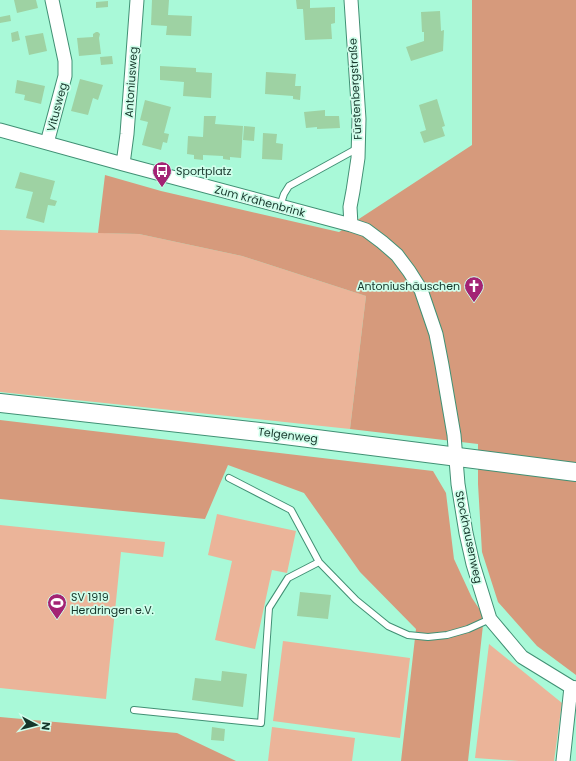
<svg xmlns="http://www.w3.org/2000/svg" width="576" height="761" viewBox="0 0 576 761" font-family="Poppins,sans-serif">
<rect width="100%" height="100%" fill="#a9f9d8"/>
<path fill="#ebb499" d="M 0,230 L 139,234 L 242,256 L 366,296 L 350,429 L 0,392 Z
M 217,514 L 296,531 L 287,573 L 272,570 L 255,649 L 215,640 L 232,561 L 208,555 Z
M 0,525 L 165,542 L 163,557 L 121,552 L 106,699 L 0,688 Z
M 283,641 L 410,658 L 400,738 L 273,721 Z
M 489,644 L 562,703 L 554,761 L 519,761 L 475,758 Z
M 272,727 L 355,738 L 352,761 L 268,761 Z"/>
<path fill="#d69a7c" d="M 472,0 L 576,0 L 576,675 L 537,646 L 498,602 L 482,552 L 478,484 L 478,444 L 350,429 L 366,296 L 242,256 L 139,234 L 98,233 L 105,175 L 161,191 L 339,232 L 472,145 Z
M 0,420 L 433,471 L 446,493 L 454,559 L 472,598 L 484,616 L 468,761 L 401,761 L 416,629 L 360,572 L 304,493 L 228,465 L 205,519 L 0,499 Z
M 0,717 L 177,733 L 236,761 L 0,761 Z"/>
<path fill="#9ed2a3" d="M 14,0 L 36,0 L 38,8 L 17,13 Z
M 152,0 L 169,0 L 168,15 L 192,16 L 191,36 L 166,35 L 167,26 L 151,25 Z
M 296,0 L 310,0 L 310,8 L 335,7 L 335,23 L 331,24 L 332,39 L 305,40 L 303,9 L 297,9 Z
M 108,1 L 108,7 L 96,8 L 96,2 Z
M 440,11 L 441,31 L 444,30 L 443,51 L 411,61 L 406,47 L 424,41 L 424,32 L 422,32 L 421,12 Z
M 10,15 L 11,21 L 0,23 L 0,17 Z
M 18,31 L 20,40 L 12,42 L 11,33 Z
M 96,32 L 98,32 L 100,34 L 99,38 L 101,54 L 79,56 L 77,38 L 93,37 L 93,34 Z
M 43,33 L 47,51 L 29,55 L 25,36 Z
M 112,56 L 113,64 L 101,65 L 100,57 Z
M 160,66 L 196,68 L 196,72 L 212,73 L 211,98 L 183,96 L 184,82 L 160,80 Z
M 266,72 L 296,74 L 295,86 L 301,86 L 300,100 L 293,99 L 293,96 L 265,94 Z
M 80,79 L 103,85 L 98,100 L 93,98 L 88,115 L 71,111 Z
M 17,80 L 45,86 L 41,104 L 24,100 L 25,95 L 15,93 Z
M 437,99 L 445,126 L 442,127 L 445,136 L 424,143 L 420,132 L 426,130 L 419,105 Z
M 145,100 L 171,107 L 164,133 L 169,134 L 167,143 L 163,142 L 161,150 L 142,145 L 148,122 L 140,120 Z
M 325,110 L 325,116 L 339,116 L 340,128 L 317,129 L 317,127 L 306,128 L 304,112 Z
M 204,116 L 216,116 L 215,124 L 243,126 L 241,158 L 230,157 L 230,160 L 223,159 L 223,156 L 203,155 L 203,160 L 194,159 L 194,155 L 187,154 L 188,136 L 203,137 Z
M 244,126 L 255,127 L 254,141 L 243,140 Z
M 263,133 L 277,134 L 276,143 L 283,144 L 282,160 L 262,159 Z
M 20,172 L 55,181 L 50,199 L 57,201 L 55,206 L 48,205 L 44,223 L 26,218 L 33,192 L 15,188 Z
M 300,592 L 331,595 L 328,619 L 297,616 Z
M 222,671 L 247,674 L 243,707 L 192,700 L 195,678 L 221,681 Z
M 212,727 L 225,729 L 224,741 L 211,740 Z"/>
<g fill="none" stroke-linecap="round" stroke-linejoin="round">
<g stroke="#419074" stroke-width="8">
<path id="service" d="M 280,206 L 284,194 L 289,186 L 358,148
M 229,478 L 291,510 L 319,562
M 134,710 L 261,723 L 269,608 L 288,578 L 319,562 L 356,600 L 388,626 L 408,635 L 428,637 L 447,635 L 468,629 L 490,619"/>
</g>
<g stroke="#419074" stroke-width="15">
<path id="minor" d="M 351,0 L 359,119 L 358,158 L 353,191 L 350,207 L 351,225
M 0,130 L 123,164 L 351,225 L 366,230 L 382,242 L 397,255 L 409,271 L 421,290 L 436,334 L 442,365 L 454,435 L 458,484 L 466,533 L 473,564 L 490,619 L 522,657 L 571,687 L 576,688
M 47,143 L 65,76 L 65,61 L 52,0
M 123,164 L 127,134 L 137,0
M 563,761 L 571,687"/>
</g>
<g stroke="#419074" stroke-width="20">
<path id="secondary" d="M 0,403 L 277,434 L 576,472"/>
</g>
<use href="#service" stroke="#fff" stroke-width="6"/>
<use href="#minor" stroke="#fff" stroke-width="13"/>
<use href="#secondary" stroke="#fff" stroke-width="18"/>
</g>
<defs>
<g id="bus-pin" transform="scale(1)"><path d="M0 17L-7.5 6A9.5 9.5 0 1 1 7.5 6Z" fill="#a32374" stroke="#d0feeb"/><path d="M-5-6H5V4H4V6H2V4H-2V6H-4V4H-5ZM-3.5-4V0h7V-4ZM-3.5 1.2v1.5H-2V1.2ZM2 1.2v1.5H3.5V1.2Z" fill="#fff"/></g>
<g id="church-pin" transform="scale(1)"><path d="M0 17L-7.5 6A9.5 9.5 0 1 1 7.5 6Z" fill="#a32374" stroke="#d0feeb"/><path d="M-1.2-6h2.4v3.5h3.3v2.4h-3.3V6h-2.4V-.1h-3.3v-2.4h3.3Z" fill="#fff"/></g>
<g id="stadium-pin" transform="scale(1)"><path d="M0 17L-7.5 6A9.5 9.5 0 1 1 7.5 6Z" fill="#a32374" stroke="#d0feeb"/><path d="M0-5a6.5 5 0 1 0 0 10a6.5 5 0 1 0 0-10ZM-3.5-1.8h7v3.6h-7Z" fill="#fff"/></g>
</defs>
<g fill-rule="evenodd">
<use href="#bus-pin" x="162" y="171"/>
<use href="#church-pin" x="474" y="286"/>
<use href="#stadium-pin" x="57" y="603"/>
</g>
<g text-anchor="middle" stroke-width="3.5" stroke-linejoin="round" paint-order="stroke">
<g font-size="11" fill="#15362a" stroke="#d0feeb">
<text transform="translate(131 82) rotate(-86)" y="4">Antoniusweg</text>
<text transform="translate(355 89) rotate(-93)" y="4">Fürstenbergstraße</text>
<text transform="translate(57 107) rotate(-75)" y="4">Vitusweg</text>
<text transform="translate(260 201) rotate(15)" y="4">Zum Krähenbrink</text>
<text transform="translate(288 435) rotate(7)" y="4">Telgenweg</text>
<text transform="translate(469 537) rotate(78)" y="4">Stockhausenweg</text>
</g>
<g font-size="11" fill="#15362a" stroke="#d0feeb" text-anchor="start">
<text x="176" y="175">Sportplatz</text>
<text x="460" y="290" text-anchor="end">Antoniushäuschen</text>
<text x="71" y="601">SV 1919<tspan x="71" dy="13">Herdringen e.V.</tspan></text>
</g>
</g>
<g transform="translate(36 725) rotate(97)" stroke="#d0feeb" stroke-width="3" paint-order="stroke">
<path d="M0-3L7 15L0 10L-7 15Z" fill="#15362a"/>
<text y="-6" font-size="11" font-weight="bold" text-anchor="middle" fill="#15362a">N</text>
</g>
</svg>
